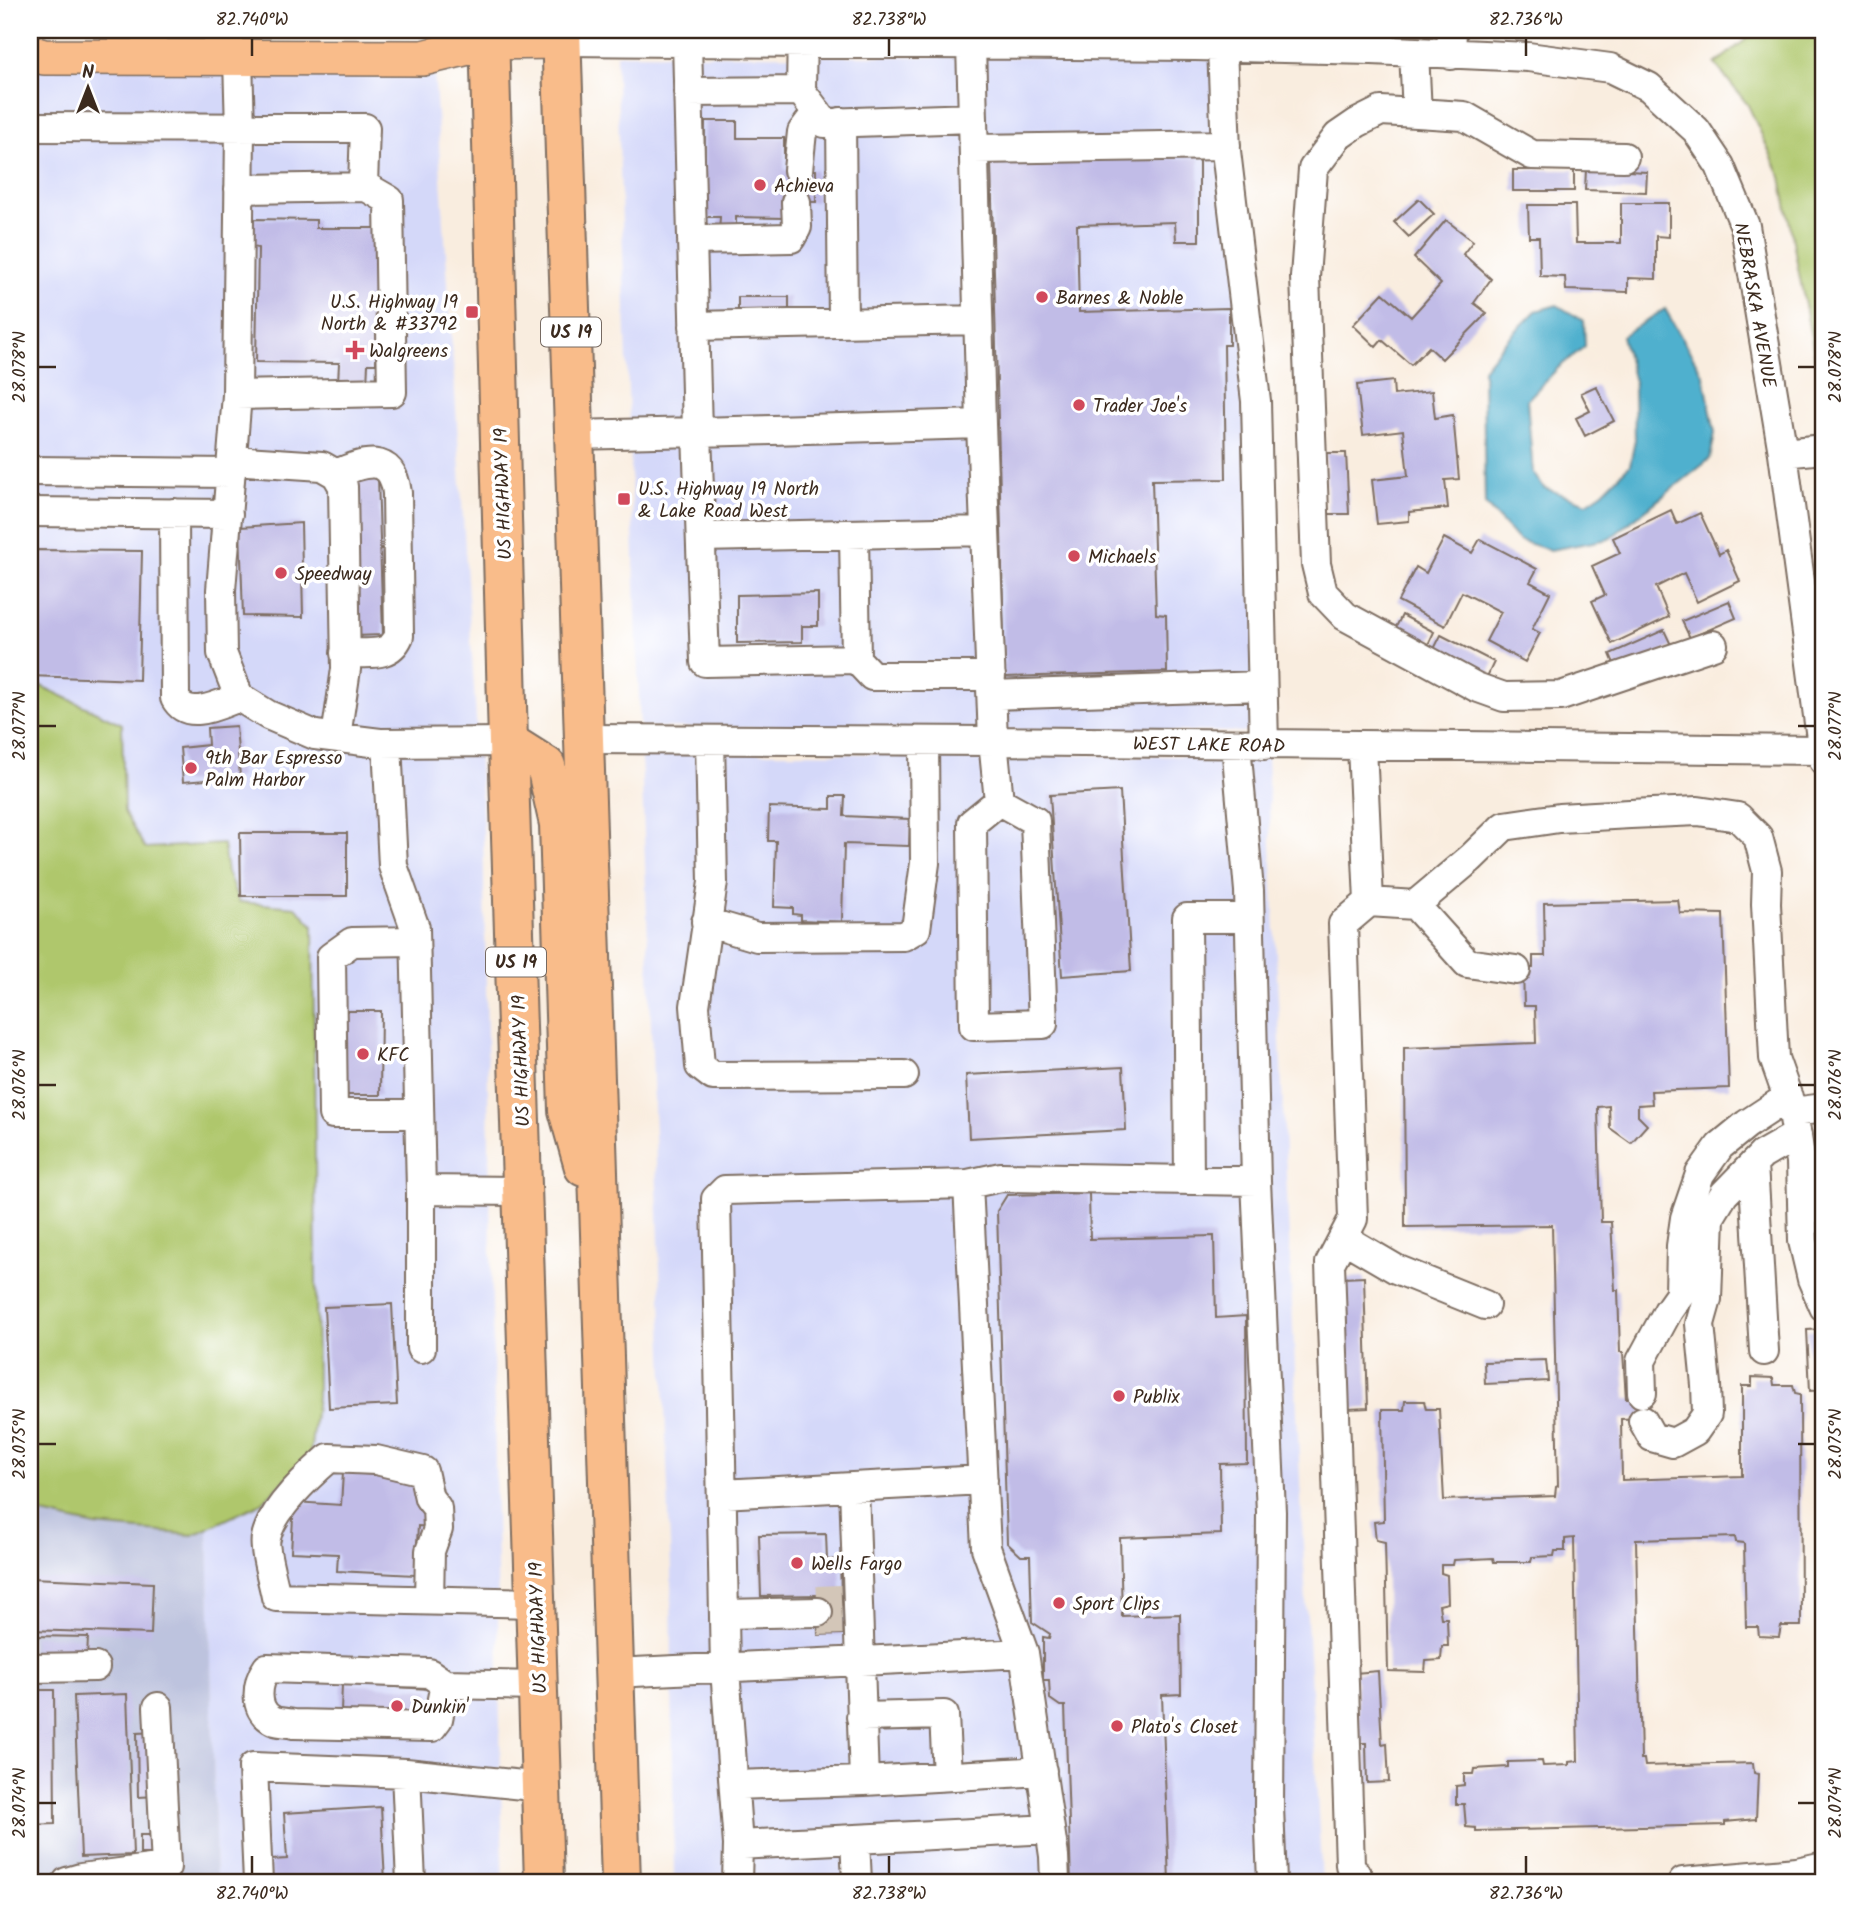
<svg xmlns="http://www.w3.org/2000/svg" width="1854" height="1912" viewBox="0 0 1854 1912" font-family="Kalam,sans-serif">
<rect width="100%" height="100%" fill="#fff"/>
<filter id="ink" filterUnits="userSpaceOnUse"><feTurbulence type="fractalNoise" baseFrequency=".0143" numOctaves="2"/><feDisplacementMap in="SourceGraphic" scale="14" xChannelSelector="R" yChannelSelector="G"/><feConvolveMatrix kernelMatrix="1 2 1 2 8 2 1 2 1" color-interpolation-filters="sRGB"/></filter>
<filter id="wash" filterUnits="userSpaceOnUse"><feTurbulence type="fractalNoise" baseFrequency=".00686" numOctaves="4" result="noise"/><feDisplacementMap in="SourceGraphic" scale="28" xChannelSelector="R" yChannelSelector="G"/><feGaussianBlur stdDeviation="1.57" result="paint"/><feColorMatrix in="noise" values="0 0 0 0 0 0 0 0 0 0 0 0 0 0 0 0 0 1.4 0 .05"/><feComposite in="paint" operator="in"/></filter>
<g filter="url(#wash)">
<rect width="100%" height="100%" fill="#f9eddf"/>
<path fill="#d4d8f9" d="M 729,30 L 1234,30 L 1235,34 Z
M 616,54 L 1235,59 L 1266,732 L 640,727 Z
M 30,66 L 434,68 L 483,827 L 503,1882 L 216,1882 L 208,1528 L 262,1503 L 296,907 L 239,903 L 227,872 L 222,844 L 146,848 L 124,812 L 122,724 L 30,681 Z
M 641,752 L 1267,757 L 1304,1566 L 1322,1882 L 674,1882 L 671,1570 Z"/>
<path fill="#bdc3de" d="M 30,1511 L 96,1526 L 193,1535 L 208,1528 L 216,1882 L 30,1882 Z"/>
<path fill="#afc76c" stroke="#757845" stroke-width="2" d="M 1758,30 L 1824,30 L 1824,365 L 1816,364 L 1781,177 L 1748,105 L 1715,64 Z
M 30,681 L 122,724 L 124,812 L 145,848 L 223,844 L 227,872 L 239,902 L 296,907 L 313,925 L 317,1396 L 310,1455 L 262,1503 L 193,1535 L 96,1526 L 30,1511 Z"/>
<path fill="#4fb0ce" stroke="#456d76" stroke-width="2" d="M 1557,305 L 1584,321 L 1585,346 L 1558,368 L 1527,400 L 1533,473 L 1544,488 L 1587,503 L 1603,492 L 1630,465 L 1635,440 L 1634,382 L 1622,336 L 1665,309 L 1704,376 L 1715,433 L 1710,459 L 1609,539 L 1550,550 L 1518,540 L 1485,504 L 1483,369 L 1504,343 L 1536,311 Z"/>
<g id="blocks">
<path fill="#c1bce7" d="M 705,121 L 737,121 L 737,138 L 784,138 L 784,170 L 816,170 L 816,202 L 784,201 L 784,218 L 736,217 L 736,233 L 719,233 L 720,217 L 704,217 Z
M 1199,158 L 1199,241 L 1176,241 L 1175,222 L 1077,225 L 1079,312 L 1229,308 L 1229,345 L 1224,345 L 1226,479 L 1152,480 L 1156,614 L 1166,615 L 1167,672 L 1005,677 L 991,163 Z
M 1586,169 L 1647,172 L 1646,192 L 1585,190 Z
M 1513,170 L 1574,170 L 1574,191 L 1513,191 Z
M 1419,199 L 1434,214 L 1409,237 L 1394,222 Z
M 1621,203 L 1669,203 L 1669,237 L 1656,236 L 1656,279 L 1628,278 L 1628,292 L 1566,290 L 1565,277 L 1540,276 L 1539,237 L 1529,237 L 1528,205 L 1575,205 L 1576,243 L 1621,243 Z
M 252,219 L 316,220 L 316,228 L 378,228 L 376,364 L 368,364 L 367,384 L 338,383 L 339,363 L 256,362 L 258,248 L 252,247 Z
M 1446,220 L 1473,241 L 1463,254 L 1491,279 L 1474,303 L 1487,313 L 1442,359 L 1429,347 L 1411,365 L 1382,340 L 1376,347 L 1353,325 L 1383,293 L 1411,317 L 1441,284 L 1414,258 Z
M 738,297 L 789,297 L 789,311 L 738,312 Z
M 1393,381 L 1394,395 L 1432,391 L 1435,418 L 1453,415 L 1459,479 L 1445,480 L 1448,508 L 1409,512 L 1409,521 L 1377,524 L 1372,480 L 1408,476 L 1403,430 L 1363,435 L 1357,385 Z
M 1596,386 L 1614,421 L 1585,436 L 1576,418 L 1590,411 L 1581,393 Z
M 1326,453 L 1346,453 L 1349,514 L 1328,514 Z
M 348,477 L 378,477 L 383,635 L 353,636 Z
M 1671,510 L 1677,524 L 1700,513 L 1719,554 L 1726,550 L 1740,581 L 1697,602 L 1684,573 L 1656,587 L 1669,617 L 1612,644 L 1592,601 L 1605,595 L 1592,566 L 1620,553 L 1613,538 Z
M 301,523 L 303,617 L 243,616 L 240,527 Z
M 1444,538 L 1472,553 L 1480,539 L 1537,569 L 1530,582 L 1550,593 L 1532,629 L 1540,633 L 1525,662 L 1486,641 L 1501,612 L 1462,592 L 1445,626 L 1398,601 L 1416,567 L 1426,573 Z
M 30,550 L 142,551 L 139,680 L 30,676 Z
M 818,593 L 818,626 L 802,626 L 802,642 L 737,643 L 737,595 Z
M 1729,601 L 1736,618 L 1690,638 L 1682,621 Z
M 1402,615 L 1434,632 L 1426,649 L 1393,633 Z
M 1664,630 L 1672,647 L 1617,671 L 1610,654 Z
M 1441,635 L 1494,662 L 1486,679 L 1432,653 Z
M 236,726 L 240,777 L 183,782 L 180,748 L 208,745 L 207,728 Z
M 1120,791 L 1131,971 L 1062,976 L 1050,795 Z
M 831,796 L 845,796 L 844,816 L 910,819 L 909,846 L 844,844 L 842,922 L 801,920 L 801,915 L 793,914 L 793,908 L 774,907 L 776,841 L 768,841 L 769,807 L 831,809 Z
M 240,833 L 347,833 L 347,896 L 241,896 Z
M 1678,900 L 1680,913 L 1723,914 L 1729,1088 L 1651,1091 L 1652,1104 L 1638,1105 L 1638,1116 L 1647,1125 L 1631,1143 L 1610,1128 L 1609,1106 L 1598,1107 L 1601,1222 L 1611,1222 L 1615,1290 L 1618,1290 L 1620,1352 L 1623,1352 L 1626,1399 L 1643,1399 L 1643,1418 L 1621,1419 L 1622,1480 L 1742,1476 L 1742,1386 L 1752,1386 L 1752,1377 L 1773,1378 L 1774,1385 L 1793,1385 L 1795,1393 L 1800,1394 L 1801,1626 L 1781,1626 L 1779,1637 L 1759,1636 L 1758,1627 L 1746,1627 L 1744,1543 L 1736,1542 L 1735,1537 L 1636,1540 L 1641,1759 L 1644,1759 L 1645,1766 L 1753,1763 L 1754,1773 L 1758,1774 L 1756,1819 L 1725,1822 L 1725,1825 L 1476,1831 L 1476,1828 L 1466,1827 L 1464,1804 L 1456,1804 L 1456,1786 L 1464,1785 L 1464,1774 L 1473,1774 L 1474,1769 L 1508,1767 L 1508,1762 L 1542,1761 L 1543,1766 L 1569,1765 L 1569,1762 L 1578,1761 L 1574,1538 L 1565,1539 L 1565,1551 L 1555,1551 L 1554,1556 L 1532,1557 L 1531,1562 L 1494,1562 L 1493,1558 L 1454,1560 L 1453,1565 L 1441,1565 L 1441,1573 L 1447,1575 L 1448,1603 L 1439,1605 L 1441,1618 L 1447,1618 L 1448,1646 L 1442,1646 L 1441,1660 L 1426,1661 L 1425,1672 L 1388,1671 L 1385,1542 L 1376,1540 L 1374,1522 L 1384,1521 L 1382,1410 L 1404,1410 L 1405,1401 L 1424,1401 L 1426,1409 L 1439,1409 L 1444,1500 L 1555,1496 L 1556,1487 L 1558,1486 L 1552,1225 L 1405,1227 L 1404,1048 L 1536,1043 L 1535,1006 L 1524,1006 L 1523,968 L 1533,968 L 1533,956 L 1545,956 L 1544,903 Z
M 344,1011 L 381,1011 L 380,1095 L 344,1095 Z
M 1123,1067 L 1126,1130 L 969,1138 L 966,1075 Z
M 1089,1193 L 1090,1239 L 1214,1236 L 1216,1318 L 1246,1316 L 1247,1463 L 1220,1464 L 1221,1534 L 1120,1538 L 1122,1616 L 1180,1614 L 1181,1694 L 1162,1695 L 1169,1882 L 1071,1882 L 1065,1706 L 1060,1706 L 1050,1699 L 1049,1680 L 1043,1680 L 1043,1637 L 1049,1638 L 1050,1634 L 1032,1622 L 1030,1556 L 1021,1556 L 1007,1543 L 997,1211 L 1007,1195 Z
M 1364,1277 L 1368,1408 L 1348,1409 L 1343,1278 Z
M 392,1304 L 397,1405 L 329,1408 L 324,1307 Z
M 1824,1329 L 1824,1390 L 1810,1391 L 1807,1330 Z
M 1546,1360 L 1548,1381 L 1485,1384 L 1484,1362 Z
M 343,1473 L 421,1477 L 419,1510 L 434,1511 L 433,1527 L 418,1526 L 415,1575 L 337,1571 L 338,1554 L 291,1552 L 294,1502 L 341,1505 Z
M 826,1534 L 827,1560 L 840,1559 L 842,1634 L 818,1635 L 817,1595 L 761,1596 L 759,1535 Z
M 30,1578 L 153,1583 L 151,1634 L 30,1630 Z
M 34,1636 L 88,1637 L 87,1658 L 33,1657 Z
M 1818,1640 L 1824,1640 L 1824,1752 L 1821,1752 Z
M 1378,1671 L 1382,1744 L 1387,1743 L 1389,1782 L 1367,1783 L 1366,1743 L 1360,1743 L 1355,1673 Z
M 342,1684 L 430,1689 L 428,1717 L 341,1712 Z
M 30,1690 L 54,1690 L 55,1824 L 30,1825 Z
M 127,1694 L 133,1855 L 81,1857 L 74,1696 Z
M 157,1732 L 158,1796 L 138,1797 L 137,1733 Z
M 381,1807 L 385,1882 L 272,1882 L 271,1860 L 287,1859 L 284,1813 Z
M 140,1835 L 160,1835 L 160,1854 L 140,1854 Z"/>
</g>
</g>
<g filter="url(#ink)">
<use href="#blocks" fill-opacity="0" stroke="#7e6e62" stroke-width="2"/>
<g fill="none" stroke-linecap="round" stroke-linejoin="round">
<path stroke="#d3c6b8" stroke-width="28" stroke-dasharray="28 14" stroke-linecap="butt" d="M 817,1600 L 841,1599
M 818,1621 L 842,1620"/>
<g stroke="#7e6e62" stroke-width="32">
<path id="minor" d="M 802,30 L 801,91 L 825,123 L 973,118
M 562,41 L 1195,46 L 1372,50 L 1528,57 L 1610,68 L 1649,87 L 1696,130 L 1720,166 L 1745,226 L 1783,453 L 1824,761
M 971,44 L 981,424 L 993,741 L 999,801 L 972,823 L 974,1026 L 1043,1024 L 1035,821 L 999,801
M 1222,46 L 1226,151 L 1256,401 L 1264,745
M 1414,52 L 1417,113 L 1381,111 L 1357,123 L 1338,136 L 1313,169 L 1305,277 L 1316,564 L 1323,593 L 1345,616 L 1476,687 L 1504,697 L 1561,696 L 1713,645
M 1451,55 L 1452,30
M 688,92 L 801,91
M 1417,113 L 1464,116 L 1532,155 L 1624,157
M 841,122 L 843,323
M 30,127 L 365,128 L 363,185 L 389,200 L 392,392 L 237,395 L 221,590 L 222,653 L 239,697 L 268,715 L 315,735 L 380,743 L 508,742
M 974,149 L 1226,145
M 798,170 L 802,132 L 817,112
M 239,189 L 365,187
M 692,240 L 791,238 L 797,227 L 796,202
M 694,326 L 978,320
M 237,395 L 240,129 L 238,59
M 981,424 L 697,432 L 705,662 L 856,659 L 872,676 L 991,676
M 574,435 L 697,432 L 687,42
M 1783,453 L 1824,449
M 232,460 L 322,466 L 336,474 L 343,486 L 346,669 L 336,737
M 30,471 L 231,473
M 336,474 C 364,462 392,452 397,493 L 399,636 C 389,659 367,652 345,653
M 30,512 L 228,514
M 174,513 L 175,698 C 188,722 220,704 239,697
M 854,534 L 856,659
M 701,537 L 985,531
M 992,695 L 1262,686
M 584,739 L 993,741 L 1822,750
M 710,740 L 713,882 L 695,1006 L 700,1066 L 713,1076 L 904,1075
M 387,743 L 393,866 L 415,928 L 421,1190 L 421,1348
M 1236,744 L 1249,891 L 1256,1181 L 1271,1512 L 1269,1807 L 1272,1882
M 1362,746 L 1369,902
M 1415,905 L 1467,963 L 1516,970
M 706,922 L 757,937 L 904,936 L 916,929 L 925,863 L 924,741
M 415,941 L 352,942 L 331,957 L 333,1114 L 418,1114
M 1793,1112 L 1824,1108
M 1753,1164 L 1764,1351
M 1189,1180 L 1187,918 L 1249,918
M 968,1184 L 986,1548 L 1024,1653
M 421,1190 L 524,1191
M 1343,1238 L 1396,1269 L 1485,1305
M 1642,1393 L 1641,1361 L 1668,1311 L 1680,1294 L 1681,1246 L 1685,1218 L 1700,1174 L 1720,1146 L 1747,1124 L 1788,1097
M 1643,1421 L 1652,1437 L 1673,1443 L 1695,1431 L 1707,1414 L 1706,1385 L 1700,1324 L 1707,1299 L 1710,1217 L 1724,1194 L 1762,1155 L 1797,1135
M 854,1487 L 864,1781 L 1042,1771
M 722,1494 L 983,1480
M 429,1600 L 430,1551 L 438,1529 L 437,1508 L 429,1498 L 423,1471 L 376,1460 L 329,1458 C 308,1476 271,1511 266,1538 C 263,1548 274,1585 276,1597 L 537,1603
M 724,1614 L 818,1612
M 30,1668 L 95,1667
M 614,1673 L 1024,1653 L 1054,1856 L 1055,1882
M 445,1684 L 438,1719 L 432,1727 L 294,1724 C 287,1722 276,1723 271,1719 C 253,1708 257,1682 267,1668 L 429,1673 L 445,1684 L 539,1686
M 861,1717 L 944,1715 L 947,1776
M 406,1773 L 411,1882
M 734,1785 L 864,1781
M 855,1839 L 1050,1829
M 67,1882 L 81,1878 L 166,1867 L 158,1707
M 258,1882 L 253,1767 L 406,1773 L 542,1787
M 737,1882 L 738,1845
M 857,1882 L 855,1839 L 738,1845 L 725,1669 L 716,1199 L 725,1190 L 968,1184 L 1001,1177 L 1256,1181
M 1361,1882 L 1350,1865 L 1330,1263 L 1353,1219 L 1343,924 L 1369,902 L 1415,905 L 1471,858 L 1504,826 L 1559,818 L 1630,814 L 1698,811 L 1738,817 L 1758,837 L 1767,871 L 1766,904 L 1774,1058 L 1793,1112 L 1801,1162 L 1803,1241 L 1812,1279 L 1824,1307
M 1683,1882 L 1797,1872 L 1824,1866"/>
</g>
<g stroke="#7e6e62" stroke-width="38">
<path id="major" d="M 30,53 L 44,57 L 423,58 L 489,42 L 562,41"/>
</g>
<g stroke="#7e6e62" stroke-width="42">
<path id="highway" d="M 489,30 L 508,742 L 544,1882
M 561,30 L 621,1882
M 508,742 L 546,766 L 559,824 L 568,1110 L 584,1167"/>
</g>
<use href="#minor" stroke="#fff" stroke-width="28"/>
<use href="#major" stroke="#f9bc8a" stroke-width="35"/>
<use href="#highway" stroke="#f9bc8a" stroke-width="38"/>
</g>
</g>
<path fill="none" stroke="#3b2a1e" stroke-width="2.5" d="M 252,38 L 252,56M 889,38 L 889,56M 1526,38 L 1526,56M 38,367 L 56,367M 1798,367 L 1815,367M 38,726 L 56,726M 1798,726 L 1815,726M 38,1085 L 56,1085M 1798,1085 L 1815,1085M 38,1444 L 56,1444M 1798,1444 L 1815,1444M 38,1803 L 56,1803M 1798,1803 L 1815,1803M 252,1856 L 252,1874M 889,1856 L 889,1874M 1526,1856 L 1526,1874"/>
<g fill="#d1495b" stroke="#fff" stroke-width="2.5">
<circle cx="760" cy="185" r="7"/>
<circle cx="1042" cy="297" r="7"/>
<rect x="465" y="305" width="14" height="14" rx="3.5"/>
<path d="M351.5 339.5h7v7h7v7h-7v7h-7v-7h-7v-7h7z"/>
<circle cx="1079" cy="405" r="7"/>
<rect x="617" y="492" width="14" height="14" rx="3.5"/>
<circle cx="1074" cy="556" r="7"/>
<circle cx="281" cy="573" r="7"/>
<circle cx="191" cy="768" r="7"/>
<circle cx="363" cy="1054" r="7"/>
<circle cx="1119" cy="1396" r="7"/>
<circle cx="797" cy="1563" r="7"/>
<circle cx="1059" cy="1603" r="7"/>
<circle cx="397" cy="1706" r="7"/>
<circle cx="1117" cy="1726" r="7"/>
</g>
<g text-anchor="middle" stroke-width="7" stroke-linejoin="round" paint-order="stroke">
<g fill="#fff" stroke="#766a62" stroke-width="2">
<rect x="541" y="317.5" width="60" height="29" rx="5"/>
<rect x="486" y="947.5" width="60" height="29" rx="5"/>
</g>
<g font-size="18" font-weight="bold" fill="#3b2a1e">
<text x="571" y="338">US 19</text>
<text x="516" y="968">US 19</text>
</g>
<g font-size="19" fill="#3b2a1e" stroke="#fff" text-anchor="start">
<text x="774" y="192">Achieva</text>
<text x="1056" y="304">Barnes &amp; Noble</text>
<text x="458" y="308" text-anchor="end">U.S. Highway 19<tspan x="458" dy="22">North &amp; #33792</tspan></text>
<text x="369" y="357">Walgreens</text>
<text x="1093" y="412">Trader Joe's</text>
<text x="638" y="495">U.S. Highway 19 North<tspan x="638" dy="22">&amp; Lake Road West</tspan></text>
<text x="1088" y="563">Michaels</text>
<text x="295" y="580">Speedway</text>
<text x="205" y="764">9th Bar Espresso<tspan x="205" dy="22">Palm Harbor</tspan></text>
<text x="377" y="1061">KFC</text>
<text x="1133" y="1403">Publix</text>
<text x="811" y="1570">Wells Fargo</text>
<text x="1073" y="1610">Sport Clips</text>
<text x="411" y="1713">Dunkin'</text>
<text x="1131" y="1733">Plato's Closet</text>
</g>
<g font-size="19" fill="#3b2a1e" stroke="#fff">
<text transform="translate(1756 305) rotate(80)" y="7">NEBRASKA AVENUE</text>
<text transform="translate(502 494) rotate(-92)" y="7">US HIGHWAY 19</text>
<text transform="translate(1209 744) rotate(1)" y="7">WEST LAKE ROAD</text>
<text transform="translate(520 1061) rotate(-92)" y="7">US HIGHWAY 19</text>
<text transform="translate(537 1628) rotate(-92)" y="7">US HIGHWAY 19</text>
</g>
</g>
<rect width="1854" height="1912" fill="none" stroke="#fff" stroke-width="77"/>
<g transform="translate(88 88)" stroke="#ffffff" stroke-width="5" paint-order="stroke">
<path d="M0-5L12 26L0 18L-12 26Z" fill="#3b2a1e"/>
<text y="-10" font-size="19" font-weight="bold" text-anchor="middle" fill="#3b2a1e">N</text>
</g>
<rect x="38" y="38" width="1777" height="1836" fill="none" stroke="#3b2a1e" stroke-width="2.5"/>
<g font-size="18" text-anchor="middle" fill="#3b2a1e">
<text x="252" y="25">82.740°W</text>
<text x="889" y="25">82.738°W</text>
<text x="1526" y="25">82.736°W</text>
<text transform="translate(19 367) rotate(-90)" y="6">28.078°N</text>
<text transform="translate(1835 367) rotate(-90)" y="6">28.078°N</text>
<text transform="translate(19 726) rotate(-90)" y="6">28.077°N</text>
<text transform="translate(1835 726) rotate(-90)" y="6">28.077°N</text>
<text transform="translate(19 1085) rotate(-90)" y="6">28.076°N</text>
<text transform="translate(1835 1085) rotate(-90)" y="6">28.076°N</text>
<text transform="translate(19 1444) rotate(-90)" y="6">28.075°N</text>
<text transform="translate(1835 1444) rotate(-90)" y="6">28.075°N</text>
<text transform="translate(19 1803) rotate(-90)" y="6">28.074°N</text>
<text transform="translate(1835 1803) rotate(-90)" y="6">28.074°N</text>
<text x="252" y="1899">82.740°W</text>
<text x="889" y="1899">82.738°W</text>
<text x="1526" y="1899">82.736°W</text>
</g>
</svg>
